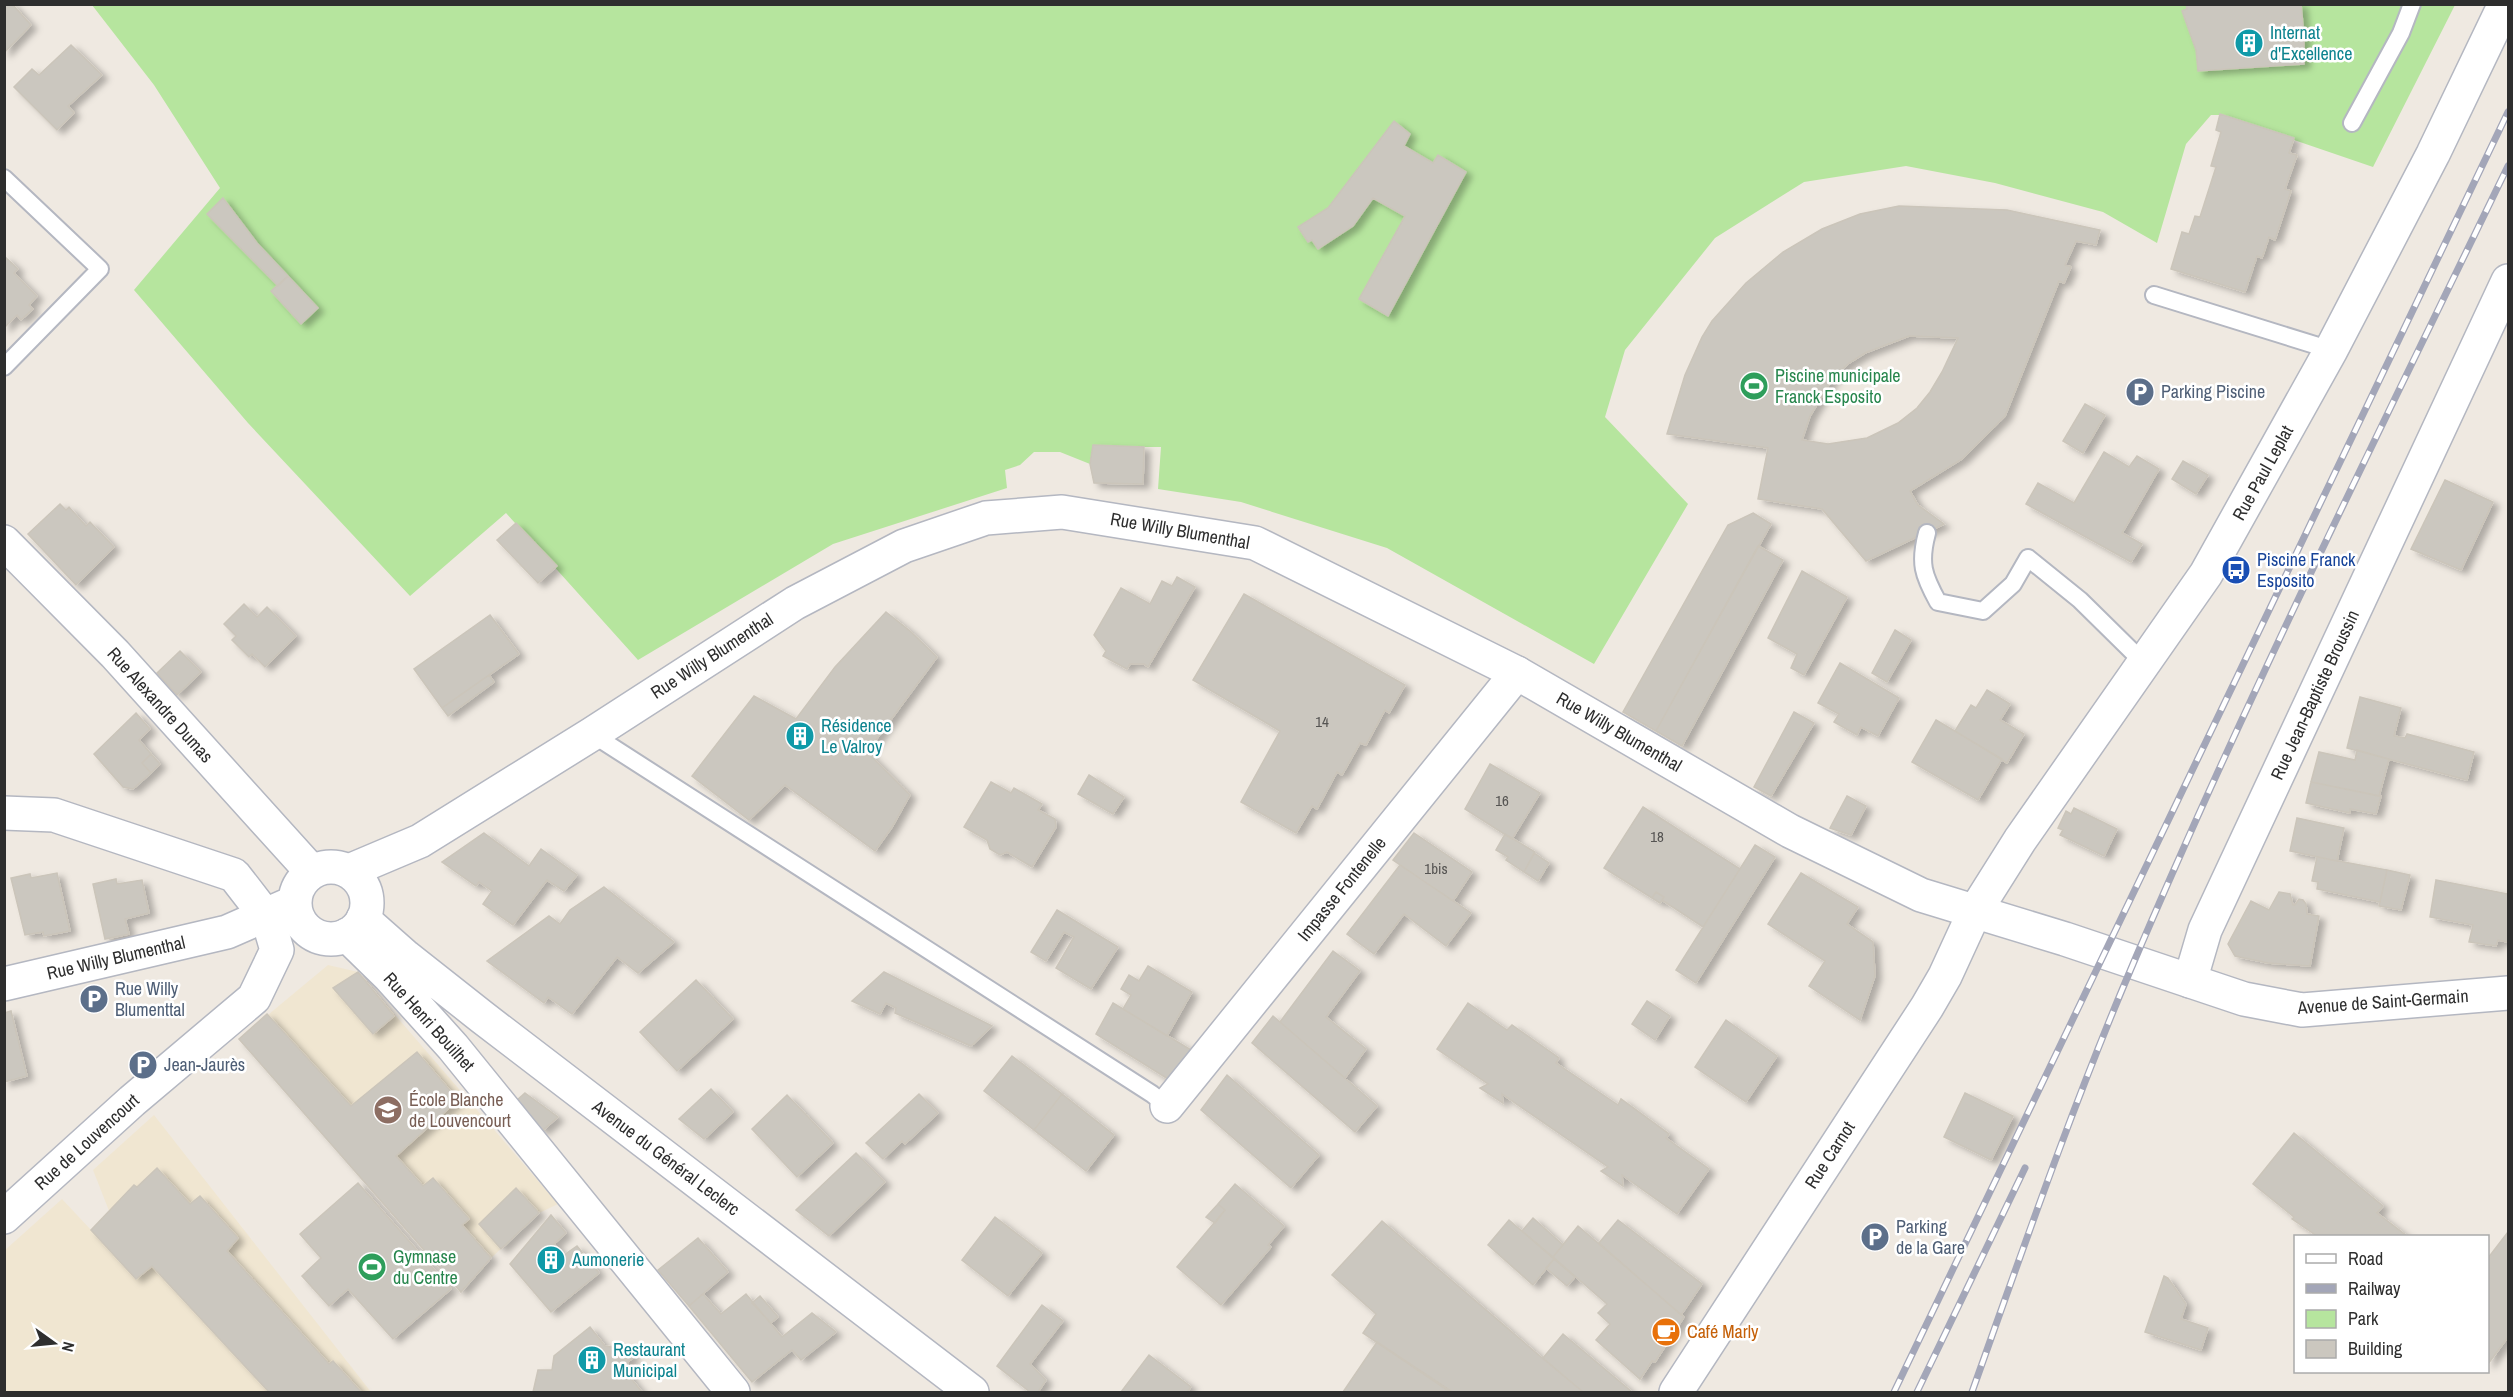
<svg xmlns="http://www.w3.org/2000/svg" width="2513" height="1397" viewBox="0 0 2513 1397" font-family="'Archivo Narrow',sans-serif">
<defs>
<filter id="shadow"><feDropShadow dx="6" dy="4" stdDeviation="3" flood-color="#0004"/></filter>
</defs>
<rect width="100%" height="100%" fill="#efe9e1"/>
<path fill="#f0e6d1" d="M 328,965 L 358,972 L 558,1204 L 539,1213 L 491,1258 L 461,1292 L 239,1039 Z
M 154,1115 L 371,1392 L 5,1392 L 4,1251 L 62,1199 L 135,1277 L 93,1170 Z"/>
<path fill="#b6e59e" d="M 92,5 L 2455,5 L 2373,167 L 2221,115 L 2211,115 L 2186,144 L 2157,243 L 2103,212 L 1995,183 L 1906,166 L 1804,182 L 1715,238 L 1625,350 L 1605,417 L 1688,504 L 1594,664 L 1387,548 L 1241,502 L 1158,489 L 1161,447 L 1144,447 L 1090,464 L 1060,452 L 1034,452 L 1020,465 L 1005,470 L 1007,488 L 833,544 L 638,660 L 506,513 L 410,596 L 248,423 L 134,290 L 220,188 L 154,85 Z"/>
<path fill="#cbc7bf" stroke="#cbc5ba" stroke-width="1.5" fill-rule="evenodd" filter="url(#shadow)" d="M 4,4 L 12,4 L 31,25 L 4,53 Z
M 2186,4 L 2301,4 L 2304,36 L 2304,64 L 2198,71 L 2196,50 L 2182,11 L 2187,9 Z
M 71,45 L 102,75 L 68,106 L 74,113 L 57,130 L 14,87 L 32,69 L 39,75 Z
M 2220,114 L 2294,138 L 2289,153 L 2297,155 L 2285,189 L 2291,191 L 2275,240 L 2269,237 L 2262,258 L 2257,256 L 2245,292 L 2171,269 L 2182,232 L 2189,234 L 2195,216 L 2200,217 L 2216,167 L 2211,166 L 2221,132 L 2216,130 Z
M 1394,121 L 1410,134 L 1404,146 L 1433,163 L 1438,155 L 1466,172 L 1388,316 L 1359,299 L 1405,216 L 1373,198 L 1353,226 L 1318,249 L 1312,240 L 1308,242 L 1298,227 L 1328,208 Z
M 223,198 L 257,243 L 288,276 L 278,286 L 207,214 Z
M 1899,206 L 2007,210 L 2100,230 L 2096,245 L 2076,241 L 2065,265 L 2071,267 L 2064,283 L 2059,281 L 2005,416 L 1962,459 L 1910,491 L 1918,505 L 1944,524 L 1866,561 L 1822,509 L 1758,499 L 1768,448 L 1667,434 L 1685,375 L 1702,337 L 1712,321 L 1746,283 L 1783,252 L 1822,229 L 1860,214 ZM 1909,336 L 1958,338 L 1942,372 L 1930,392 L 1917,408 L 1898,423 L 1867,438 L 1828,444 L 1802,440 L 1810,416 L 1833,378 L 1849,363 L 1865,353 Z
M 4,256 L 18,269 L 14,273 L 37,296 L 29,305 L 33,309 L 21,320 L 17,315 L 4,328 Z
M 288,276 L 318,308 L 301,324 L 271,291 Z
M 2085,404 L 2105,415 L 2083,453 L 2063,441 Z
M 1093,445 L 1144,447 L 1143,484 L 1094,483 L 1090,464 Z
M 2104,452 L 2129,467 L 2137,456 L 2159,469 L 2122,533 L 2142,544 L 2131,562 L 2026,504 L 2038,483 L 2074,503 Z
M 2183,461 L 2208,475 L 2196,494 L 2172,479 Z
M 2445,480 L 2493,502 L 2461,570 L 2411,549 Z
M 60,504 L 66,510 L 69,507 L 86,526 L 90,522 L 114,547 L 76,585 L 28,534 Z
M 1753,513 L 1771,524 L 1656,731 L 1623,712 L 1728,525 Z
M 516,523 L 557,566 L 538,583 L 497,540 Z
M 1758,546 L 1783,560 L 1682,746 L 1656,731 Z
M 1802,571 L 1847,597 L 1804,675 L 1791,668 L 1797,654 L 1768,638 Z
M 1177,577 L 1195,587 L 1148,667 L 1144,664 L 1130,664 L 1127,669 L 1103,656 L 1106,651 L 1094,635 L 1121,588 L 1150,604 L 1162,581 L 1172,586 Z
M 1244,594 L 1405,685 L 1389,713 L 1385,710 L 1366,745 L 1360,743 L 1342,775 L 1337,772 L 1317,809 L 1312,806 L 1296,833 L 1241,802 L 1280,731 L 1193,680 Z
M 244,604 L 257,617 L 267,607 L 296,636 L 265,667 L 252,654 L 249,657 L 232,640 L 236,636 L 224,624 Z
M 886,612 L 910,631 L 937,657 L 867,752 L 910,795 L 892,827 L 875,851 L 785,785 L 749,820 L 692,776 L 754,696 L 796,719 L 835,667 Z
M 490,615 L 519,654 L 442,708 L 414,669 Z
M 1895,630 L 1911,640 L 1887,682 L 1872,673 Z
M 180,651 L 201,672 L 177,695 L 157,673 Z
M 1840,663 L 1899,698 L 1878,736 L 1861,727 L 1857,735 L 1834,722 L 1839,714 L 1818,703 Z
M 489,675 L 494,682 L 448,716 L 442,708 Z
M 1987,690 L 2010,704 L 2000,720 L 2024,734 L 2007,763 L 1955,731 L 1971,705 L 1976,708 Z
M 2360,697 L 2401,708 L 2394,736 L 2405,738 L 2407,734 L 2474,752 L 2467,780 L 2347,748 Z
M 1794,712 L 1814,723 L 1771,796 L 1754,787 Z
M 136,713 L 150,729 L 139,740 L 151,754 L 142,763 L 151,773 L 133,789 L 123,787 L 94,754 Z
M 1936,720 L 2002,759 L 1978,800 L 1912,762 Z
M 2357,750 L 2389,759 L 2379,796 L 2311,782 L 2319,752 L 2355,760 Z
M 151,754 L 160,764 L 151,773 L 142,763 Z
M 1490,764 L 1540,793 L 1512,839 L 1465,809 Z
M 1089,775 L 1124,797 L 1113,814 L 1078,794 Z
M 991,782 L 1011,793 L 1014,788 L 1042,804 L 1038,810 L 1055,819 L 1056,827 L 1032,867 L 1007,852 L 1000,855 L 990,849 L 987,840 L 964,827 Z
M 2311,782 L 2381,796 L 2376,814 L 2350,809 L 2350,813 L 2306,803 Z
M 1847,796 L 1866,806 L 1851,835 L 1830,828 Z
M 1643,807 L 1740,869 L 1703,927 L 1662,900 L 1664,897 L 1656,892 L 1652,898 L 1604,868 Z
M 2074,808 L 2117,829 L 2104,856 L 2060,835 L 2063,830 L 2058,828 L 2066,811 L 2071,814 Z
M 2297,818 L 2344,828 L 2337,861 L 2290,851 Z
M 484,833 L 529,866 L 541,849 L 577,875 L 564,891 L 547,880 L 513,925 L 483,904 L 492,891 L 479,882 L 476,886 L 442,862 Z
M 1414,833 L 1472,872 L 1453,901 L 1393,860 Z
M 1505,834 L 1535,852 L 1524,872 L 1506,860 L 1508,857 L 1496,850 Z
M 1755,845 L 1775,857 L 1696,983 L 1676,970 Z
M 1534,853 L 1549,863 L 1538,881 L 1524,872 Z
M 2317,857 L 2387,870 L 2380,902 L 2317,889 L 2318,882 L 2312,881 Z
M 1400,865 L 1471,913 L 1446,946 L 1404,914 L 1374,954 L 1347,934 Z
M 2387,870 L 2410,875 L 2401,910 L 2379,906 Z
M 57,873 L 70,931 L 44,936 L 43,932 L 25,935 L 11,878 L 30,874 L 31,878 Z
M 1801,873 L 1858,907 L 1847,924 L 1873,942 L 1875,976 L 1860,1020 L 1809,986 L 1825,961 L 1768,924 Z
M 116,879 L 117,884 L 142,880 L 149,913 L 125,919 L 129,934 L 105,939 L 93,884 Z
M 2436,880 L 2508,894 L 2508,942 L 2498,940 L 2496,946 L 2469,942 L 2473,925 L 2430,917 Z
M 604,887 L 674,942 L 638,973 L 617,957 L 572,1014 L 548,997 L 544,1003 L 487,961 L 549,916 L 560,924 L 570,910 Z
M 1656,892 L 1664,897 L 1660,903 L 1652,898 Z
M 2279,892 L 2290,894 L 2293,905 L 2295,905 L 2299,899 L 2303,900 L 2306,904 L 2307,914 L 2319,916 L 2310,966 L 2268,963 L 2235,956 L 2228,944 L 2251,901 L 2269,910 Z
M 1057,910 L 1118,947 L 1091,989 L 1056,968 L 1074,937 L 1064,932 L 1046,961 L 1031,952 Z
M 1333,951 L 1360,971 L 1326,1017 L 1366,1049 L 1345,1078 L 1280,1022 Z
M 1148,966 L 1192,992 L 1167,1036 L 1123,1009 L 1131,995 L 1121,989 L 1129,975 L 1139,981 Z
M 358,972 L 394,1016 L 373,1034 L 333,988 Z
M 884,972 L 992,1026 L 971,1046 L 895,1013 L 896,1008 L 886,1003 L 880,1014 L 852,1001 Z
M 696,980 L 733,1019 L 677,1071 L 640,1032 Z
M 1647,1001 L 1670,1016 L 1655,1040 L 1632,1024 Z
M 1113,1003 L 1191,1050 L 1168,1079 L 1096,1034 Z
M 1468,1003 L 1507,1030 L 1512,1025 L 1559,1058 L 1556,1063 L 1618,1105 L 1621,1099 L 1669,1134 L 1666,1138 L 1709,1169 L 1677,1214 L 1622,1175 L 1623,1186 L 1601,1171 L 1608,1167 L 1502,1094 L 1503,1103 L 1480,1088 L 1488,1084 L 1437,1049 Z
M 11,1011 L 27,1076 L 4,1082 L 4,1013 Z
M 267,1014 L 351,1106 L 417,1052 L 458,1100 L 396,1156 L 423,1186 L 433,1178 L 469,1219 L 462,1225 L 491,1258 L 461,1292 L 239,1039 Z
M 1273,1016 L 1377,1106 L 1355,1132 L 1252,1043 Z
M 1726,1020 L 1777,1056 L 1746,1102 L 1695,1067 Z
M 1012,1056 L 1062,1094 L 1034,1130 L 984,1091 Z
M 1227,1075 L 1319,1155 L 1291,1188 L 1201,1110 Z
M 711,1089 L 733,1112 L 704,1139 L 679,1119 Z
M 525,1093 L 558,1117 L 542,1131 L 517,1100 Z
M 1965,1093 L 2013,1116 L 1991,1160 L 1944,1137 Z
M 919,1094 L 938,1113 L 905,1144 L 902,1141 L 883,1159 L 866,1143 Z
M 1062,1094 L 1114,1135 L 1086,1171 L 1034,1130 Z
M 787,1095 L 833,1143 L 797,1177 L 752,1129 Z
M 2294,1133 L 2383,1206 L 2377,1213 L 2407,1236 L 2317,1236 L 2292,1219 L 2294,1217 L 2253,1184 Z
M 856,1153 L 885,1182 L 829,1236 L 796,1210 Z
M 157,1168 L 190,1204 L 200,1196 L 238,1238 L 227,1251 L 329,1364 L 333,1361 L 361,1392 L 269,1392 L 152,1266 L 136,1279 L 91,1230 L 134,1185 L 137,1187 Z
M 358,1183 L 451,1289 L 393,1339 L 348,1289 L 329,1306 L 302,1276 L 321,1258 L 300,1234 Z
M 1235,1184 L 1284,1226 L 1268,1245 L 1271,1247 L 1221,1305 L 1177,1267 L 1225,1210 L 1218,1204 Z
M 516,1188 L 539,1213 L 501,1249 L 479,1224 Z
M 1218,1204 L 1225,1210 L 1215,1223 L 1206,1217 Z
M 551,1215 L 566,1233 L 554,1244 L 564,1255 L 577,1246 L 599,1273 L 551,1312 L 510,1264 Z
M 995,1217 L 1042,1253 L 1008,1296 L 962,1260 Z
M 1533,1218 L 1563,1245 L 1553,1257 L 1522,1231 Z
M 1509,1220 L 1554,1259 L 1533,1285 L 1488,1245 Z
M 1618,1220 L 1702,1284 L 1681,1315 L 1599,1243 Z
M 1382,1221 L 1541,1357 L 1583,1392 L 1450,1392 L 1363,1333 L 1376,1314 L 1332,1275 Z
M 1578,1226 L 1684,1317 L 1655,1362 L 1652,1361 L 1640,1379 L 1596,1340 L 1610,1324 L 1598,1313 L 1607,1304 L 1553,1257 Z
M 2508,1232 L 2508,1337 L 2488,1364 L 2488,1258 Z
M 698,1238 L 728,1272 L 689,1306 L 658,1270 Z
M 1554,1259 L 1575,1277 L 1567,1286 L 1546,1268 Z
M 2164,1276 L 2168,1278 L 2186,1304 L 2181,1319 L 2208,1328 L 2201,1350 L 2145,1332 Z
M 703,1294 L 721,1314 L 746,1294 L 782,1337 L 812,1313 L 836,1332 L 801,1360 L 792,1350 L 752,1382 L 689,1306 Z
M 760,1296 L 778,1317 L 771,1323 L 752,1303 Z
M 1042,1305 L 1063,1321 L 1030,1364 L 1046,1380 L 1038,1392 L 1030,1392 L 997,1366 Z
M 590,1327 L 605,1346 L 618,1348 L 624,1344 L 634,1357 L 628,1362 L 629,1376 L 642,1392 L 533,1392 L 538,1370 L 552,1370 L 554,1356 Z
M 1563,1334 L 1632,1392 L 1583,1392 L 1543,1358 Z
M 1377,1342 L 1451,1391 L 1343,1392 Z
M 1149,1355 L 1191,1387 L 1187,1392 L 1121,1392 Z"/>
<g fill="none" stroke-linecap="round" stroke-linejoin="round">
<g stroke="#b4b7c1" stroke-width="20">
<path id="lane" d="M 2352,123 L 2401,33 L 2412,4
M 4,178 L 100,269 L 4,367
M 2154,295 L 2331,350
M 1927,533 C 1919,563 1923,575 1938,602 L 1983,611 L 2013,584 L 2028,558 L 2080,600 L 2144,663
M 592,734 L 1152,1094 L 1167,1106"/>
</g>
<g stroke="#b4b7c1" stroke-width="36">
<path id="street" d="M 4,813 L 54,815 L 234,875 L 265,915
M 363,919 L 406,957 L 482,1017 L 972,1392
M 347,935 L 389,976 L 453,1047 L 733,1392
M 2190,981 L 2205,930 L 2508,281
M 1167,1106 L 1517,673
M 4,1217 L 132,1101 L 254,998 L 277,950 L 272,933
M 1676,1392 L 1927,1007 L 1945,976 L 1974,913 L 2020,840 L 2206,574 L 2331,350 L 2433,154 L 2505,4"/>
</g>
<g stroke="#b4b7c1" stroke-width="36">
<path id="secondary" d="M 4,542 L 115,654 L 312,872
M295 903a36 36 0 1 1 72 0a36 36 0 1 1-72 0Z
M 349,871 L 420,841 L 592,734 L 795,603 L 904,546 L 986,518 L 1062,512 L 1255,543 L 1517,673 L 1790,831 L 1921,895 L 2065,939 L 2244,999 L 2302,1010 L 2508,993
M 4,984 L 227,932 L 295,902"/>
</g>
<use href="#lane" stroke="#fff" stroke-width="16"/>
<use href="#street" stroke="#fff" stroke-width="33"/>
<use href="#secondary" stroke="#fff" stroke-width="33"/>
<g stroke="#a3a6b8" stroke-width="7">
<path id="rail" d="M 1894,1392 L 2508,112
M 1917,1392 L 2025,1168
M 1972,1392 C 2023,1249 2073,1104 2133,964 C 2248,694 2380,430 2508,166"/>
</g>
<use href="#rail" stroke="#fff" stroke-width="4.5" stroke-dasharray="14" stroke-linecap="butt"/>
</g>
<defs>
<g id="building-disc" transform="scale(1.5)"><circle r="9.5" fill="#0f9aa8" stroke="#fff"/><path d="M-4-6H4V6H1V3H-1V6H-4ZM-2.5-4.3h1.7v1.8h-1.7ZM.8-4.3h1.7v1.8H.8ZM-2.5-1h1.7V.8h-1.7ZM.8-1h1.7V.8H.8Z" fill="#fff"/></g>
<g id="stadium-disc" transform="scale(1.5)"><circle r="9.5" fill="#2e9e5b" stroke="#fff"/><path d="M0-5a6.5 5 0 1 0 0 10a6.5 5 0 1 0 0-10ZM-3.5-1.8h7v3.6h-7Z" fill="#fff"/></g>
<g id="parking-disc" transform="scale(1.5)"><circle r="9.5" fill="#5c6f8a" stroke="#fff"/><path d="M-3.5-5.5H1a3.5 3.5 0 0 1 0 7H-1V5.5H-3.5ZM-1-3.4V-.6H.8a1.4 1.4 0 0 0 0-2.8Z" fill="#fff"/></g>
<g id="bus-disc" transform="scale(1.5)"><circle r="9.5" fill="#1a4fb4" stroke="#fff"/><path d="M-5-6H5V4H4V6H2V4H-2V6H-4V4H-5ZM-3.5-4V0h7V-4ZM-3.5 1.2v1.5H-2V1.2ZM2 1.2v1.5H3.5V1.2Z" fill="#fff"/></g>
<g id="school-disc" transform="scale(1.5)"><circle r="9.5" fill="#8d6e63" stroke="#fff"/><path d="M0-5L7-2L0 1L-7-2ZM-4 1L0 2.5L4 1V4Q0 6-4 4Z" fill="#fff"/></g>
<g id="cafe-disc" transform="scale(1.5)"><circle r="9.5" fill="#e8710a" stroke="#fff"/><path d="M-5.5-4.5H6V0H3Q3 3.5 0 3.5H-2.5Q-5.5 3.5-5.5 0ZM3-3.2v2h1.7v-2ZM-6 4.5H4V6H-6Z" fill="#fff"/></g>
</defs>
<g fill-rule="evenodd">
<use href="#building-disc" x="2249" y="43"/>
<use href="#stadium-disc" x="1754" y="386"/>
<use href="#parking-disc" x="2140" y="392"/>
<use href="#bus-disc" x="2236" y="570"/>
<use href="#building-disc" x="800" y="736"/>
<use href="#parking-disc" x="94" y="999"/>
<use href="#parking-disc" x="143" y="1065"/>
<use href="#school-disc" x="388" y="1110"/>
<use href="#parking-disc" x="1875" y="1237"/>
<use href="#building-disc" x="551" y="1260"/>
<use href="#stadium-disc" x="372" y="1267"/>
<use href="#cafe-disc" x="1666" y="1332"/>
<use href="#building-disc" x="592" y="1360"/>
</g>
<g text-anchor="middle" stroke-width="5" stroke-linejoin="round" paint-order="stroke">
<g font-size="15" fill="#555452">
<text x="1322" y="727">14</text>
<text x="1502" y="806">16</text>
<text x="1657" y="842">18</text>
<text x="1436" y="874">1bis</text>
</g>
<g font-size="18" fill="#0d838f" stroke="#fff" text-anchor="start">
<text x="2270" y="39">Internat<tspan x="2270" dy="21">d'Excellence</tspan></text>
<text x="821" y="732">Résidence<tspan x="821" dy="21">Le Valroy</tspan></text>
<text x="572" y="1266">Aumonerie</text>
<text x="613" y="1356">Restaurant<tspan x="613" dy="21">Municipal</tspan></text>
</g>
<g font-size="18" fill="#27864d" stroke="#fff" text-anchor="start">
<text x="1775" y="382">Piscine municipale<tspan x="1775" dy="21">Franck Esposito</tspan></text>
<text x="393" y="1263">Gymnase<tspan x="393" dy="21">du Centre</tspan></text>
</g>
<g font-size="18" fill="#4e5e75" stroke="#fff" text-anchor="start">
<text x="2161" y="398">Parking Piscine</text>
<text x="115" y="995">Rue Willy<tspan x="115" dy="21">Blumenttal</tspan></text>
<text x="164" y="1071">Jean-Jaurès</text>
<text x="1896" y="1233">Parking<tspan x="1896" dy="21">de la Gare</tspan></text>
</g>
<g font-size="18" fill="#2e2e2e" stroke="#fff">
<text transform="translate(2263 473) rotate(-61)" y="6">Rue Paul Leplat</text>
<text transform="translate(1180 531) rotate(10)" y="6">Rue Willy Blumenthal</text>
<text transform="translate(712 656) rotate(-33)" y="6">Rue Willy Blumenthal</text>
<text transform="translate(2315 695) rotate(-65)" y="6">Rue Jean-Baptiste Broussin</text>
<text transform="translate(160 705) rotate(48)" y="6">Rue Alexandre Dumas</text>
<text transform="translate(1619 732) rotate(30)" y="6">Rue Willy Blumenthal</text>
<text transform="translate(1342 889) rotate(-51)" y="6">Impasse Fontenelle</text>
<text transform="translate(116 958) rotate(-13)" y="6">Rue Willy Blumenthal</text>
<text transform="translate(2383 1002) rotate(-4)" y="6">Avenue de Saint-Germain</text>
<text transform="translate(429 1022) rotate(48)" y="6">Rue Henri Bouilhet</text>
<text transform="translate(87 1142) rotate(-42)" y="6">Rue de Louvencourt</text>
<text transform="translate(1830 1155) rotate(-57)" y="6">Rue Carnot</text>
<text transform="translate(666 1158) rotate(37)" y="6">Avenue du Général Leclerc</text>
</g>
<g font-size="18" fill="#164399" stroke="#fff" text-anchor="start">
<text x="2257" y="566">Piscine Franck<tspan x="2257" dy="21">Esposito</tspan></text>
</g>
<g font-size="18" fill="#785e54" stroke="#fff" text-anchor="start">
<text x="409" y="1106">École Blanche<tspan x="409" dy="21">de Louvencourt</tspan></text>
</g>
<g font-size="18" fill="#c56008" stroke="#fff" text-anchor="start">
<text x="1687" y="1338">Café Marly</text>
</g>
</g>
<rect width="2513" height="1397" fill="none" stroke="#2e2e2e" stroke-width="12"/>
<rect x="2294" y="1235" width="195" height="138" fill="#ffffff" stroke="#ababab" stroke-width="1.5"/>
<rect x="2306" y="1254" width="30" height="9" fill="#ffffff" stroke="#ababab" stroke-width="1.5"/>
<text x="2348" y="1265" font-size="18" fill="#2e2e2e">Road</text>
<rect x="2306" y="1284" width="30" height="9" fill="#a3a6b8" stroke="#ababab" stroke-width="1.5"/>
<text x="2348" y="1295" font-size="18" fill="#2e2e2e">Railway</text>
<rect x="2306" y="1310" width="30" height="18" fill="#b6e59e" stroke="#ababab" stroke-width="1.5"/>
<text x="2348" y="1325" font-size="18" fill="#2e2e2e">Park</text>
<rect x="2306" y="1340" width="30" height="18" fill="#cbc7bf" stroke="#ababab" stroke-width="1.5"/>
<text x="2348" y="1355" font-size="18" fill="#2e2e2e">Building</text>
<g transform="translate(54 1343) rotate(105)" stroke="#ffffff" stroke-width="4.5" paint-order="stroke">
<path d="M0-4.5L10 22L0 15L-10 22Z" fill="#2e2e2e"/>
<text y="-9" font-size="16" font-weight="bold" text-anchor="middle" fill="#2e2e2e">N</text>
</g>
</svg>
